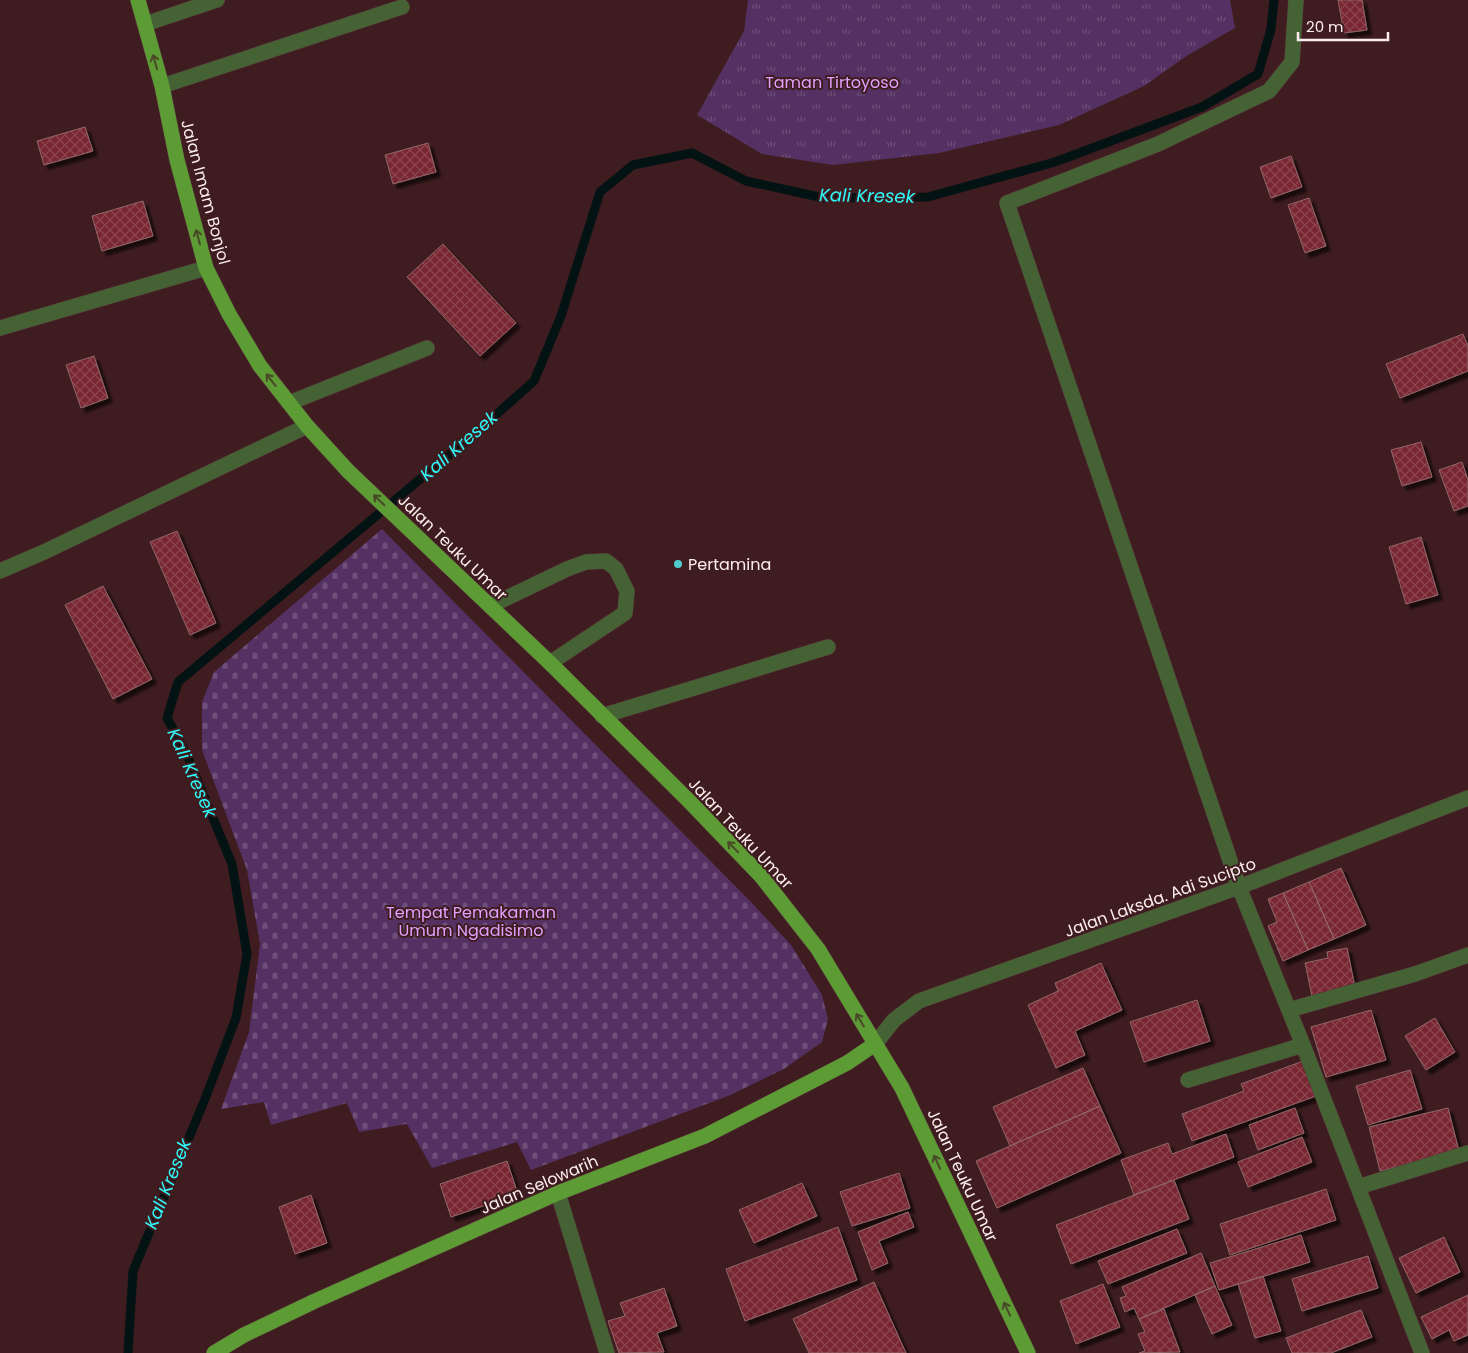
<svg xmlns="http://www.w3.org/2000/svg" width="1468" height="1353" viewBox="0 0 1468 1353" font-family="Poppins,sans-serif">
<defs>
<pattern id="grass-tufts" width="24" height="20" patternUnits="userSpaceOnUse" patternTransform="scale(1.25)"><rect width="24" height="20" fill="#543162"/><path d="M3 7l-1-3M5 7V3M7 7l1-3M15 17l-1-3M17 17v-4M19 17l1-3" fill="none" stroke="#6e4f79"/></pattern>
<pattern id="cemetery-stones" width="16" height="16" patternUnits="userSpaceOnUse" patternTransform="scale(1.25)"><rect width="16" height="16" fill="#543162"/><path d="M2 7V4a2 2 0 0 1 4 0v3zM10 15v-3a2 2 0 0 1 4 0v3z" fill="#6e4f79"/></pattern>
<pattern id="building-cross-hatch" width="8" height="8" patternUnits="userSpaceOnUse" patternTransform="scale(1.25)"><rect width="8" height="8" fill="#782531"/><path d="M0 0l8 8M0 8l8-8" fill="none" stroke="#8c454f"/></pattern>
<filter id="shadow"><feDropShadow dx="4.5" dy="4.5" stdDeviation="1" flood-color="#0009"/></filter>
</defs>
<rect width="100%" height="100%" fill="#3e1c1f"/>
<path fill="url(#grass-tufts)" d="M 748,0 L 1230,0 L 1235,28 L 1188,55 L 1144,86 L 1059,125 L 939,153 L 833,165 L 762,154 L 697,115 L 744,31 Z"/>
<path fill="url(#cemetery-stones)" d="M 382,529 L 752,903 L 791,945 L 822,995 L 828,1019 L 822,1042 L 784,1069 L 728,1096 L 531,1170 L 517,1142 L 432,1168 L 407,1124 L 359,1132 L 347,1103 L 271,1125 L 264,1102 L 221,1109 L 249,1032 L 260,944 L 247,870 L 202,750 L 202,702 L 214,672 Z"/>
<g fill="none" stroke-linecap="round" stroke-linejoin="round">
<path stroke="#031313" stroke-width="9" d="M 128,1353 L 133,1271 L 203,1104 L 236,1018 L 247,954 L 232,864 L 187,755 L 167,718 L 178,682 L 481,428 L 534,381 L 561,316 L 600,192 L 633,165 L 692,153 L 746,181 L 824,198 L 928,197 L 1055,162 L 1202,107 L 1258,74 L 1271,29 L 1274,0"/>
</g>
<path fill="url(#building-cross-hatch)" stroke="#906769" filter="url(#shadow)" d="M 1338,0 L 1362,0 L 1367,30 L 1344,33 Z
M 85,127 L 93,151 L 44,165 L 37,141 Z
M 428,143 L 436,172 L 393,184 L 385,155 Z
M 1291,156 L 1302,187 L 1271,198 L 1260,167 Z
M 1309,198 L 1326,246 L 1305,253 L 1288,205 Z
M 143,201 L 153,236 L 102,251 L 92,216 Z
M 443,244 L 516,323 L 480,356 L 407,277 Z
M 1463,334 L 1468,346 L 1468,371 L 1400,398 L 1386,364 Z
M 94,356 L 108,398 L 81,408 L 66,365 Z
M 1421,442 L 1432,477 L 1402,486 L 1391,450 Z
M 1462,462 L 1468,480 L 1468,506 L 1454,511 L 1439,470 Z
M 177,531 L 216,623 L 190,635 L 150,542 Z
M 1421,537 L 1438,595 L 1406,604 L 1389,547 Z
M 103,586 L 152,679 L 113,699 L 65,605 Z
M 1341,868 L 1366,925 L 1334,939 L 1309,882 Z
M 1309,882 L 1334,939 L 1308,950 L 1283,893 Z
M 1283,893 L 1308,950 L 1283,961 L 1268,926 L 1277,922 L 1268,899 Z
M 1347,948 L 1355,987 L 1312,996 L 1305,963 L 1328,958 L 1327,952 Z
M 1101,963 L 1122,1010 L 1075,1031 L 1085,1055 L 1056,1068 L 1028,1005 L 1058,991 L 1055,983 Z
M 1197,1000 L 1210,1041 L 1144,1062 L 1130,1022 Z
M 1371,1010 L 1386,1060 L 1326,1077 L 1311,1027 Z
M 1435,1018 L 1455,1052 L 1426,1070 L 1405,1036 Z
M 1303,1061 L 1316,1096 L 1192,1141 L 1182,1114 L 1244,1091 L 1241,1084 Z
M 1083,1068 L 1100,1106 L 1010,1146 L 993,1107 Z
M 1410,1070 L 1422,1109 L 1368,1125 L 1356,1086 Z
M 1100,1106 L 1121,1153 L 997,1208 L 976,1161 Z
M 1295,1108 L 1304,1133 L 1258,1150 L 1249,1125 Z
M 1448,1108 L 1459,1151 L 1380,1171 L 1369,1127 Z
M 1226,1134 L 1234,1157 L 1134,1195 L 1121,1160 L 1168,1143 L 1172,1154 Z
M 1302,1137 L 1312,1162 L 1248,1187 L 1238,1162 Z
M 507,1161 L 518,1194 L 451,1217 L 440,1184 Z
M 899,1173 L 910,1208 L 852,1226 L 840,1192 Z
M 1174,1180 L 1189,1219 L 1071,1264 L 1056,1225 Z
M 802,1183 L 817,1216 L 754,1243 L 739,1210 Z
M 1326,1189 L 1336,1220 L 1230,1255 L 1220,1224 Z
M 311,1195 L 327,1243 L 295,1254 L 279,1207 Z
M 908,1212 L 914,1227 L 879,1241 L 888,1263 L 872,1270 L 858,1232 Z
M 838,1227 L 857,1280 L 745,1321 L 726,1269 Z
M 1177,1229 L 1187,1253 L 1108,1284 L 1098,1261 Z
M 1301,1235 L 1310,1262 L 1219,1290 L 1210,1263 Z
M 1444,1237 L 1460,1272 L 1416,1293 L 1399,1258 Z
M 1201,1253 L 1215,1286 L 1139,1319 L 1134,1308 L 1125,1312 L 1120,1298 L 1126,1296 L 1122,1287 Z
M 1368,1256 L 1378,1288 L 1302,1311 L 1292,1279 Z
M 1263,1276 L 1281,1331 L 1255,1338 L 1238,1284 Z
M 874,1282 L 906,1353 L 809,1353 L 793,1319 Z
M 1103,1284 L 1120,1327 L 1076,1344 L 1060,1301 Z
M 1215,1286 L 1232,1325 L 1212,1334 L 1195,1295 Z
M 664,1288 L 677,1326 L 657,1333 L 664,1352 L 619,1353 L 608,1321 L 625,1316 L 620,1303 Z
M 1468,1295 L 1468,1335 L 1454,1341 L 1449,1330 L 1432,1339 L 1421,1317 Z
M 1164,1309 L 1180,1352 L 1139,1353 L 1145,1351 L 1138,1334 L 1145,1332 L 1139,1319 Z
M 1361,1310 L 1372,1337 L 1331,1353 L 1292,1353 L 1286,1338 Z"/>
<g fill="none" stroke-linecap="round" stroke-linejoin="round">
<g stroke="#59393c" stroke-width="16">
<path id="minor" d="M 1296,0 L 1292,62 L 1269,91 L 1158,144 L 1007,203 L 1239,887 L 1303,1045 L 1422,1353
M 145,24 L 217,0
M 162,86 L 402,7
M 0,328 L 206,268
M 289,403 L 427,348
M 0,571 L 44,552 L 307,426
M 490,606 L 567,569 L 586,562 L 606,561 L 616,569 L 627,591 L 625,613 L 550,663
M 602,716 L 828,647
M 1289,1010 L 1415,974 L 1468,955
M 875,1044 L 894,1020 L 919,1001 L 1239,887 L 1468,798
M 1188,1080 L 1303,1045
M 1358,1187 L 1468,1153
M 558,1193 L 607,1353"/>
</g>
<g stroke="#59393c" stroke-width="16">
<path id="major" d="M 138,0 L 162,86 L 177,160 L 206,268 L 229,314 L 260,366 L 307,426 L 348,471 L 550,663 L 690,802 L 761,876 L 818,949 L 902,1088 L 1028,1353
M 214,1353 L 244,1335 L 315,1301 L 558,1193 L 705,1136 L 847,1063 L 875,1044"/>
</g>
<use href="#minor" stroke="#446234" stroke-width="15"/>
<use href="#major" stroke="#5d9b35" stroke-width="15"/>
</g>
<defs><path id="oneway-shaft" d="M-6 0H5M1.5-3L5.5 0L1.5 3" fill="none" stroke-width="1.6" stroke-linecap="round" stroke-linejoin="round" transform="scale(1.25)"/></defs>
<g stroke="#494827">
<use href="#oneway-shaft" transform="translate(155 62) rotate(-106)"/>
<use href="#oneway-shaft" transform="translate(198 237) rotate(-105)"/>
<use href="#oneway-shaft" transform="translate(271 380) rotate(-128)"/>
<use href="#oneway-shaft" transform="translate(379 500) rotate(-136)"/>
<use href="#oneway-shaft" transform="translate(733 847) rotate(-134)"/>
<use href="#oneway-shaft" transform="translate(860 1020) rotate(-121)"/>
<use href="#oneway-shaft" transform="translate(937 1162) rotate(-115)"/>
<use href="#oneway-shaft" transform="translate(1007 1309) rotate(-115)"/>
</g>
<circle fill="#52cdcd" stroke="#3e1c1f" stroke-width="2" cx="678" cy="564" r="5"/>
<g text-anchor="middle" stroke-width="4" stroke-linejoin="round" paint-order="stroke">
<g font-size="16" fill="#e2a0fe" stroke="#3e1c1f">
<text x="832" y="88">Taman Tirtoyoso</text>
<text x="471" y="918">Tempat Pemakaman<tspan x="471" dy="18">Umum Ngadisimo</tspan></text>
</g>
<g font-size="16" fill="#fdeeee" stroke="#3e1c1f">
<text transform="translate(206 192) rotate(75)" y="6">Jalan Imam Bonjol</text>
<text transform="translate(453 547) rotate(44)" y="6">Jalan Teuku Umar</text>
<text transform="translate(741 833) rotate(47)" y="6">Jalan Teuku Umar</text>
<text transform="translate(1160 897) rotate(-20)" y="6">Jalan Laksda. Adi Sucipto</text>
<text transform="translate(963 1175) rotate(65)" y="6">Jalan Teuku Umar</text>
<text transform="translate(539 1184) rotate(-23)" y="6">Jalan Selowarih</text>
</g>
<g font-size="16" fill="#fdeeee" stroke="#3e1c1f" text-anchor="start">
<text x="688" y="570">Pertamina</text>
</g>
<g font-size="18" font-style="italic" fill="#30f9fa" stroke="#3e1c1f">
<text transform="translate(867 196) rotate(1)" y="6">Kali Kresek</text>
<text transform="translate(459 446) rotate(-41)" y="6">Kali Kresek</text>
<text transform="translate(192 773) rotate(66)" y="6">Kali Kresek</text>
<text transform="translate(168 1184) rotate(-68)" y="6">Kali Kresek</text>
</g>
</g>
<path d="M1298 32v8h90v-8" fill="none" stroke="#fdeeee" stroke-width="2.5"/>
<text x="1306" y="32" font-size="15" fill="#fdeeee" stroke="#3e1c1f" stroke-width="4" paint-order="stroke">20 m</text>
</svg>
